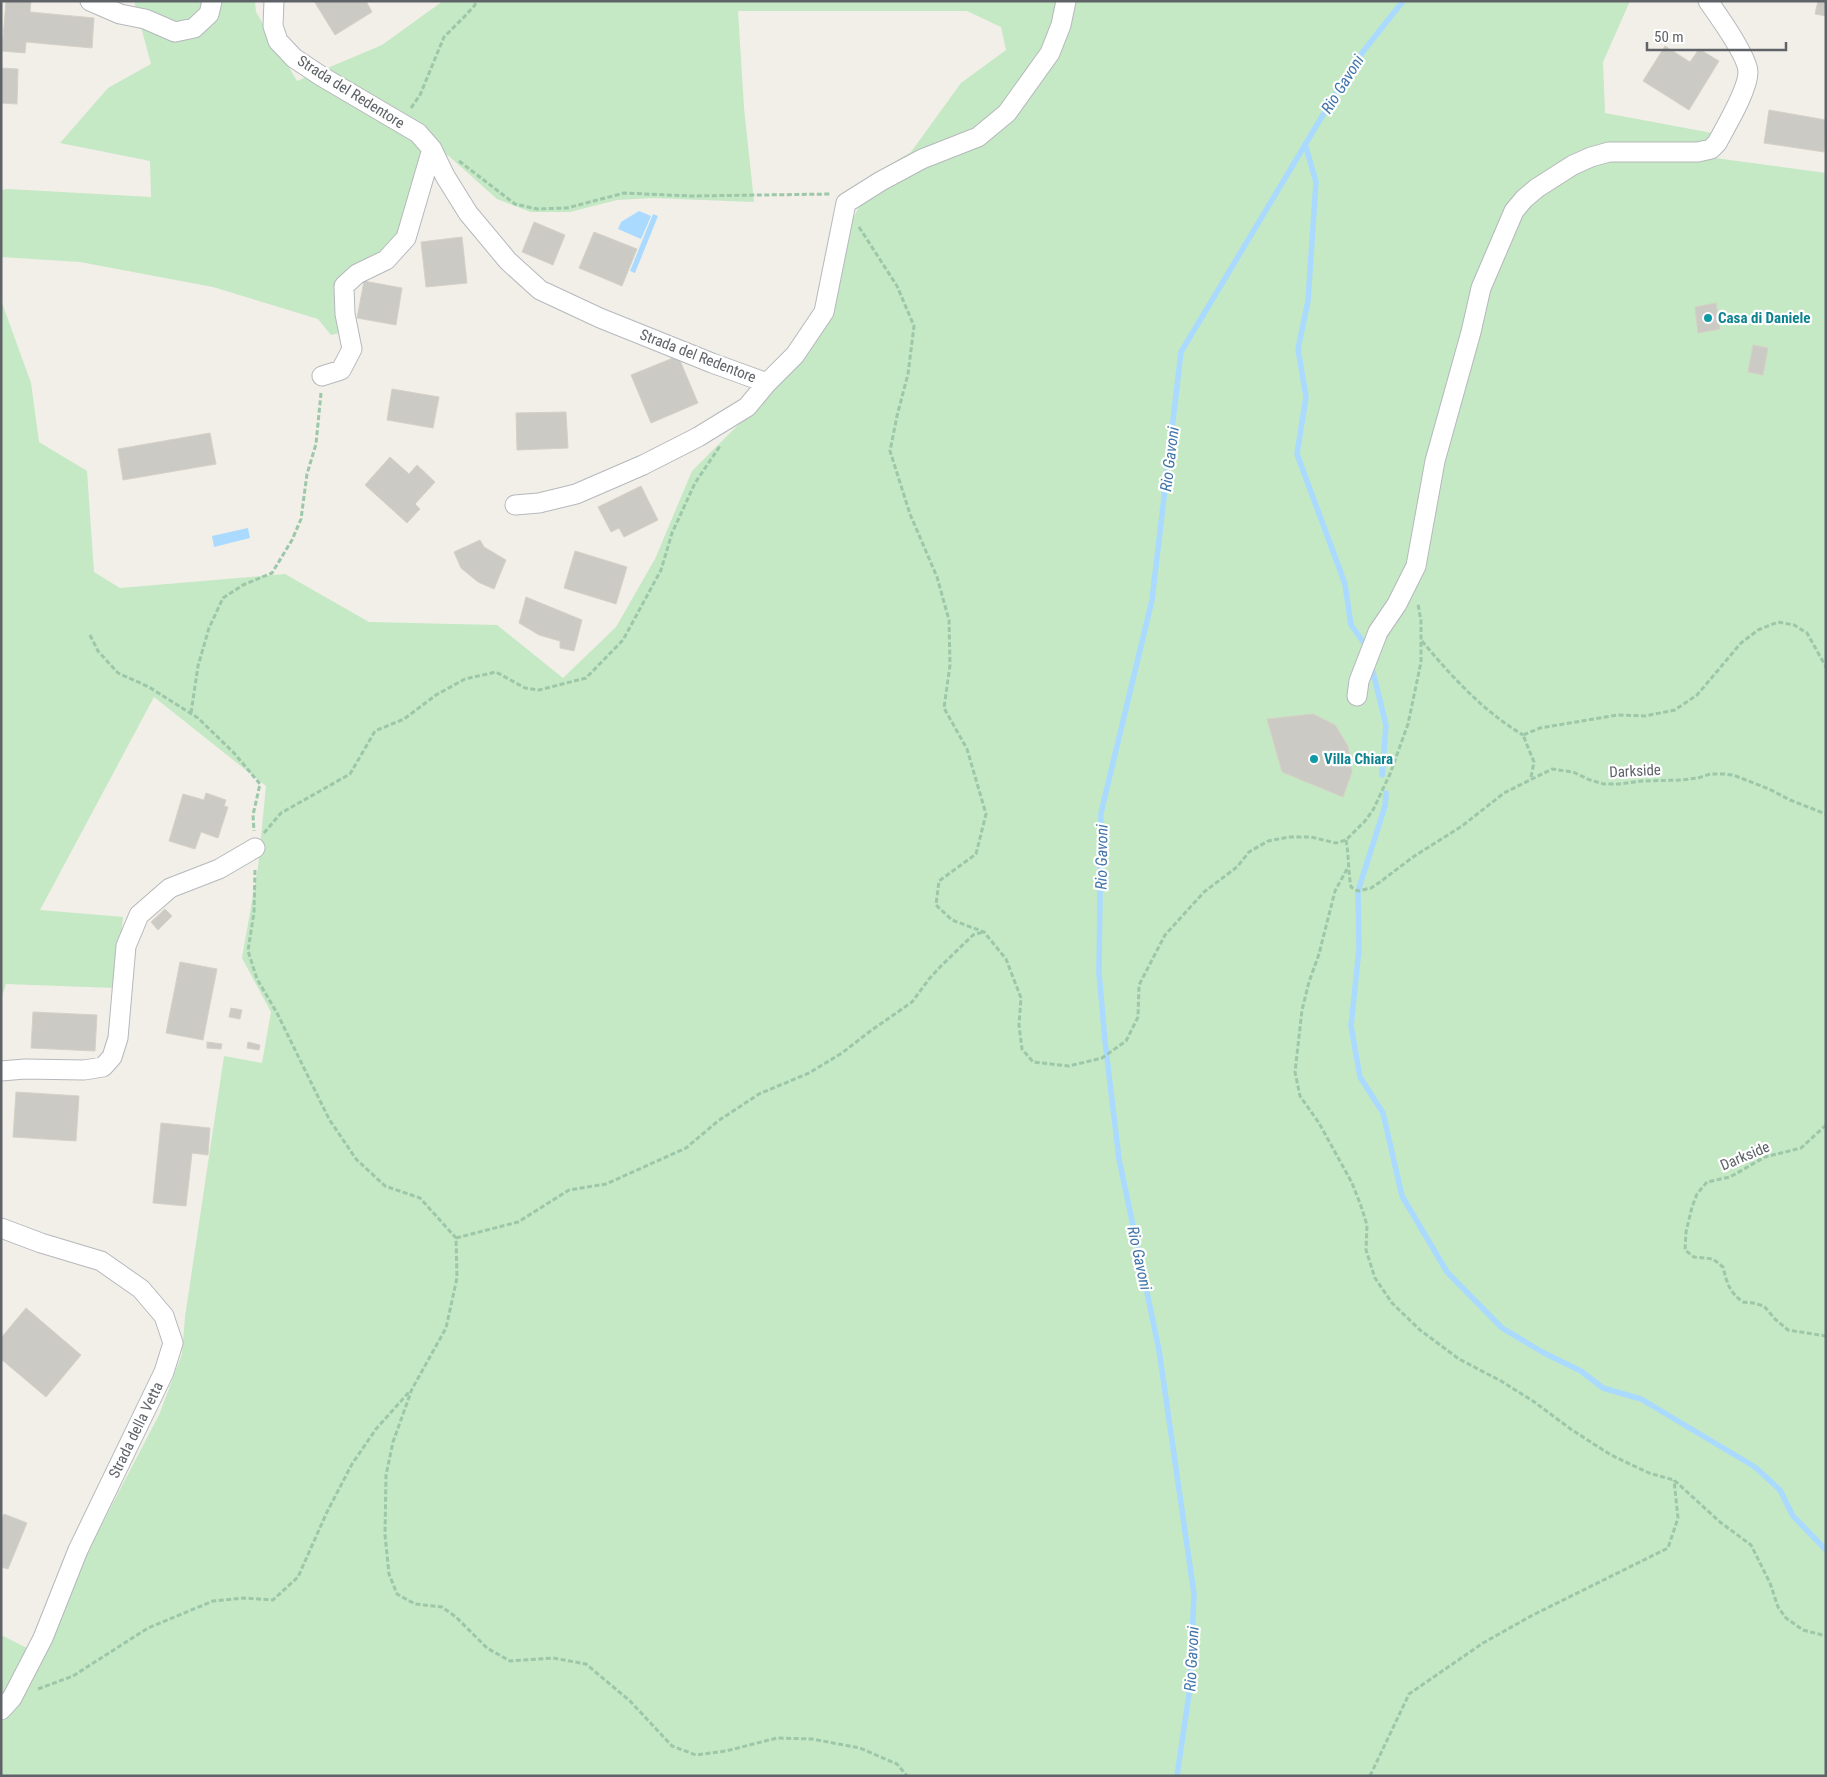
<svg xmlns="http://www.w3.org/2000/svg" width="1827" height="1777" viewBox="0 0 1827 1777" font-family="'Roboto Condensed',sans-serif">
<rect width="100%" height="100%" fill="#f1efe8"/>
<path fill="#c5e8c5" d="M 134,1 L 255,1 L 256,12 L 297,81 L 382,45 L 443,1 L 1630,1 L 1603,62 L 1605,113 L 1712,133 L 1715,158 L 1826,173 L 1826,1776 L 1,1776 L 1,1635 L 45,1657 L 81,1564 L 159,1415 L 182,1354 L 185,1317 L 224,1056 L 262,1063 L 271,1012 L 242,958 L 258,867 L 266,786 L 154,697 L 40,910 L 123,917 L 116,988 L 6,984 L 1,999 L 1,300 L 31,383 L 39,442 L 87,471 L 94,572 L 120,588 L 285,574 L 369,622 L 497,625 L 563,678 L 616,627 L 655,559 L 692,471 L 785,378 L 829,322 L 849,226 L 859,207 L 849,189 L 911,152 L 961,83 L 1006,50 L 1001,27 L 967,11 L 738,11 L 744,108 L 754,202 L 652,198 L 617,200 L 570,212 L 531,212 L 497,199 L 450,157 L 438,149 L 425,157 L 406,218 L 392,244 L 352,271 L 343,332 L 331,335 L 318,319 L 213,287 L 80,262 L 1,257 L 1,190 L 8,189 L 151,197 L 150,161 L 60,143 L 108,88 L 151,64 Z"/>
<path fill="#aadaff" d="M 639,211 L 651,216 L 641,239 L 618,229 L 621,222 Z
M 653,214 L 658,216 L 635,273 L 630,271 Z
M 248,528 L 250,538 L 214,547 L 212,536 Z"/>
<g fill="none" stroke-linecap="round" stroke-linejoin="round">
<path stroke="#aadaff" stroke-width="5.5" d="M 1305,144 L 1316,182 L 1308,301 L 1298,349 L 1306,397 L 1297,454 L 1345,584 L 1351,625 L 1367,647
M 1371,664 L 1386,725 L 1382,775
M 1386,793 L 1385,806 L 1358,891 L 1359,949 L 1351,1026 L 1360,1077 L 1383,1113 L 1402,1196 L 1447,1272 L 1502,1328 L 1544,1353 L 1581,1371 L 1603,1388 L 1641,1399 L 1755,1467 L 1780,1490 L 1793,1516 L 1826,1550
M 1177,1776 L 1190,1687 L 1194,1594 L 1159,1350 L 1119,1159 L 1105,1041 L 1099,973 L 1101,813 L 1152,600 L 1181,352 L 1354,63 L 1403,1"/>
</g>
<path fill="#cccac5" stroke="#d6d1c6" d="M 6,1 L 31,1 L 30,12 L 94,18 L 92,48 L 26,42 L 25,53 L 2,51 Z
M 314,1 L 366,1 L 372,12 L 335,35 Z
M 1818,1 L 1826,1 L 1826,16 L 1815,14 Z
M 1665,46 L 1690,62 L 1699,49 L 1719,61 L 1689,110 L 1643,81 Z
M 1,68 L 18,69 L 17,104 L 1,103 Z
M 1769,110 L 1826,120 L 1824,152 L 1764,143 Z
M 534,222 L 565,235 L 553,265 L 522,252 Z
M 594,232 L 637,249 L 622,286 L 579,268 Z
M 462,237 L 467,283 L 426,287 L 421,242 Z
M 364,281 L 402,288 L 396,325 L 357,318 Z
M 1716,303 L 1720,329 L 1698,333 L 1695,307 Z
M 1753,345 L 1768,348 L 1763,375 L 1748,372 Z
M 678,356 L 698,403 L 651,423 L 631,375 Z
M 392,389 L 439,397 L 433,428 L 387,420 Z
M 566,412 L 568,448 L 517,450 L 516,413 Z
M 210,433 L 216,464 L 123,480 L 118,449 Z
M 390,457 L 409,474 L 417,465 L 435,482 L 415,504 L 420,509 L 407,523 L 365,485 Z
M 641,486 L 658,520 L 624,537 L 619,528 L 611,532 L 598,507 Z
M 480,540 L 484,547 L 506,560 L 494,589 L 478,582 L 461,568 L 454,552 Z
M 575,551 L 627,567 L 616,604 L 564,588 Z
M 526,597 L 582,620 L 574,651 L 560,648 L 560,641 L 539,635 L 519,623 Z
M 1313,714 L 1335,725 L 1348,746 L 1352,772 L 1343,797 L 1282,772 L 1267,719 Z
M 206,793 L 226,800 L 224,806 L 228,807 L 218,838 L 201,832 L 195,849 L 169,841 L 183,794 L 204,800 Z
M 165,909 L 172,916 L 158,930 L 151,922 Z
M 180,962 L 217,969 L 203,1040 L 166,1033 Z
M 231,1008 L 242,1010 L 240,1019 L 229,1017 Z
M 33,1012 L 97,1015 L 95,1051 L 31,1048 Z
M 207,1042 L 222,1044 L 221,1049 L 207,1048 Z
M 248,1042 L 260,1045 L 259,1050 L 247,1048 Z
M 16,1092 L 79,1096 L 76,1141 L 13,1137 Z
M 161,1123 L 210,1128 L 208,1155 L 192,1153 L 186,1206 L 153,1203 Z
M 26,1308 L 81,1355 L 46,1397 L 1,1359 L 1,1338 Z
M 4,1514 L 27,1523 L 8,1569 L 1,1567 L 1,1520 Z"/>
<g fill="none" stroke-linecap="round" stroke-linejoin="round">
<g stroke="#b5b8bc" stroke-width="21">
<path id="minor" d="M 90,1 L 120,14 L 145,19 L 175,32 L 194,28 L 209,14 L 212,1
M 274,1 L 273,26 L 278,41 L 294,58 L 321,76 L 418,133 L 432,149 L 445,176 L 468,213 L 508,261 L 540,290 L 600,318 L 712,363 L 767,383
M 322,376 L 341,370 L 352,349 L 345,314 L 344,286 L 357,274 L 386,260 L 406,238 L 432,149
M 515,505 L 539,503 L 576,494 L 643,465 L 698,437 L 747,407 L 767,383 L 795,355 L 824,312 L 846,203 L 881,181 L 922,159 L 978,137 L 1007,113 L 1050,53 L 1061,25 L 1066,1
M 1357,696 L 1359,681 L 1378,632 L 1397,604 L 1416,566 L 1435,461 L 1471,332 L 1481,288 L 1514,211 L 1524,199 L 1537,188 L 1573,165 L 1591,157 L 1609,152 L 1698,152 L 1711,149 L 1717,143 C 1726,126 1748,90 1748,72 C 1748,57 1718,15 1708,1
M 1,1071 L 25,1069 L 84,1070 L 103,1067 L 112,1057 L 118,1038 L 126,946 L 139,915 L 170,888 L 219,869 L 255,848
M 1,1228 L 41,1243 L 101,1261 L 141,1289 L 164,1316 L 173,1343 L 164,1372 L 78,1550 L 43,1638 L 12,1698 L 1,1710"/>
</g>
<path stroke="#9cc7a9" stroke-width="3" stroke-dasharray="5 2.5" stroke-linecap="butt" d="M 411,108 L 420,95 L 444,37 L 465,16 L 475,5 L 476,1
M 459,161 L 515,204 L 537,209 L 567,208 L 624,193 L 691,196 L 831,194
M 859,227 L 897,286 L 914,326 L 908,374 L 897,416 L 890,451 L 910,514 L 937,577 L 949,620 L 950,665 L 944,708 L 967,749 L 986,814 L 976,854 L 939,881 L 936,905 L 952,920 L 984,932 L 1006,959 L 1021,998 L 1019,1025 L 1022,1049 L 1033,1062 L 1069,1066 L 1102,1058 L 1126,1041 L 1138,1017 L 1139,985 L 1165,935 L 1204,892 L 1237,867 L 1249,852 L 1268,841 L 1289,837 L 1311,837 L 1336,843 L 1346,840 L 1365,821 L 1373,810 L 1390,774 L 1408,724 L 1421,662 L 1421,621 L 1418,604
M 90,635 L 98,651 L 118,673 L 149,687 L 198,718 L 234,753 L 260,784 L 253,815 L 254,831
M 1422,641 C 1452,677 1483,711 1523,735
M 191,713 L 198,666 L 209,628 L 223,598 L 243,585 L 272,573 L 292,540 L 301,519 L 307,474 L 316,444 L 321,393
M 1531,777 L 1534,762 L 1523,735 L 1540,728 L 1617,715 L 1645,716 L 1675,710 L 1697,695 L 1741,643 L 1758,630 L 1778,622 L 1794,625 L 1807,633 L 1826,667
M 264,833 L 281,813 L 350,774 L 375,731 L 404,719 L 436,695 L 465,679 L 496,672 L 525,688 L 539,690 L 586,678 L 623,640 L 661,570 L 672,533 L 695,483 L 720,446
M 1346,840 C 1349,856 1348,871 1351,887 L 1358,891 L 1371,888 L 1380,882 L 1413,857 L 1462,826 L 1504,793 L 1552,769 L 1573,772 L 1590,780 L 1604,784 L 1619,784 L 1642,781 L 1681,780 L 1698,778 L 1710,774 L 1724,774 L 1733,775 L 1769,789 L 1790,800 L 1826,814
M 1347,869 L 1335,891 L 1319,954 L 1309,982 L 1302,1010 L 1295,1072 L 1300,1096 L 1319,1123 L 1352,1183 L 1361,1206 L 1367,1225 L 1366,1250 L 1375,1278 L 1392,1303 L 1420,1330 L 1459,1359 L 1501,1381 L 1533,1401 L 1572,1430 L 1611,1455 L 1649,1473 L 1674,1480 L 1720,1522 L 1751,1545 L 1770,1583 L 1778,1607 L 1786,1618 L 1803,1630 L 1826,1636
M 255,870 L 254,912 L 248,951 L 257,979 L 277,1013 L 329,1119 L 356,1159 L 385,1186 L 420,1198 L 456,1238 L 457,1278 L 446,1328 L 412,1389 L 393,1442 L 386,1475 L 385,1535 L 389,1574 L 397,1594 L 415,1604 L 442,1607 L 456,1617 L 487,1648 L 510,1661 L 553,1658 L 586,1664 L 630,1701 L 672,1746 L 696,1755 L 726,1751 L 777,1738 L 812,1739 L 860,1748 L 897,1764 L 907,1776
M 1826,1125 L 1801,1148 L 1765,1157 L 1730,1177 L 1707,1182 L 1697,1194 L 1692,1207 L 1686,1232 L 1685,1250 L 1694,1257 L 1713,1259 L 1723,1267 C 1727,1283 1729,1292 1743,1302 L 1753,1303 L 1764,1306 L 1775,1319 L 1788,1330 L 1826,1336
M 456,1238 L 518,1222 L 569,1190 L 606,1184 L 686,1148 L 718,1121 L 759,1094 L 809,1073 L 842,1053 L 869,1032 L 912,1002 L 929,979 L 942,965 L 973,935 L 983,932
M 38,1689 L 73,1676 L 148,1628 L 213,1601 L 244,1598 L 273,1600 L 298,1577 L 327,1512 L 352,1464 L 376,1429 L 410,1391
M 1370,1776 L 1409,1694 L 1483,1643 L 1531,1616 L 1668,1548 L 1678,1518 L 1674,1480"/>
<use href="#minor" stroke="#fff" stroke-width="19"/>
</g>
<g fill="#0f9aa8" stroke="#fff" stroke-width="2">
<circle cx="1708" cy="318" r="5"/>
<circle cx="1314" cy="759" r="5"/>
</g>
<g text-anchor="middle" stroke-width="4.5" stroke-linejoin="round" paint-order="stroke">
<g font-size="15" fill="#5f6368" stroke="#fff">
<text transform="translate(351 92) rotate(32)" y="5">Strada del Redentore</text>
<text transform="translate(698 356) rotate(21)" y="5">Strada del Redentore</text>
<text transform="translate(1635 771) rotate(-3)" y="5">Darkside</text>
<text transform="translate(1745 1156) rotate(-23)" y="5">Darkside</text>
<text transform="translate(136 1430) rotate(-64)" y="5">Strada della Vetta</text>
</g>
<g font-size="15" font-weight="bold" fill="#0d838f" stroke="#fff" text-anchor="start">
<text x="1718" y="323">Casa di Daniele</text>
<text x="1324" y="764">Villa Chiara</text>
</g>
<g font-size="16" font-style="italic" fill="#4174aa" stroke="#fff">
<text transform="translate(1342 84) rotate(-58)" y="6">Rio Gavoni</text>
<text transform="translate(1169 459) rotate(-83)" y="6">Rio Gavoni</text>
<text transform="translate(1101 857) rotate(-89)" y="6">Rio Gavoni</text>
<text transform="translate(1140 1258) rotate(78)" y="6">Rio Gavoni</text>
<text transform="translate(1191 1659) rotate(-87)" y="6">Rio Gavoni</text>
</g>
</g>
<rect width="1827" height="1777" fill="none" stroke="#5f6368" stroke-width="5"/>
<path d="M1647 42v8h139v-8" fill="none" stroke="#5f6368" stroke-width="2.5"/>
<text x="1654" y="42" font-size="15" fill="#5f6368" stroke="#ffffff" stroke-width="4" paint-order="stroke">50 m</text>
</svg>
